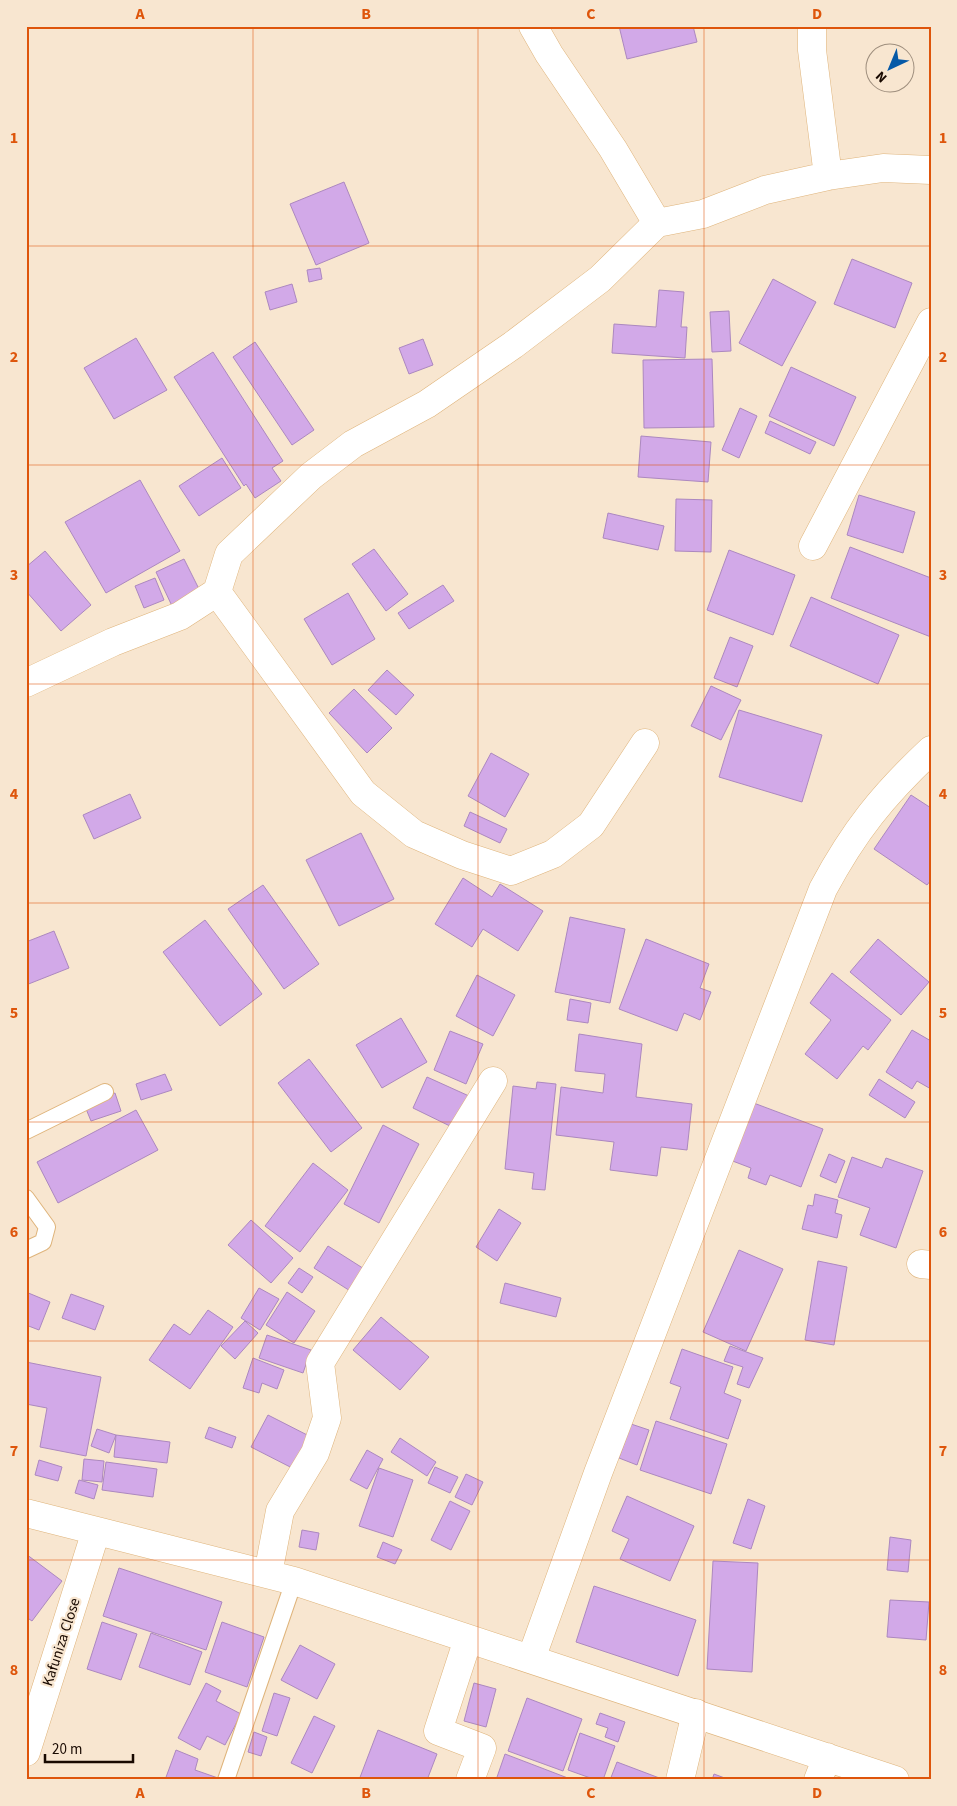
<svg xmlns="http://www.w3.org/2000/svg" width="957" height="1806" viewBox="0 0 957 1806" font-family="'Source Sans 3',sans-serif">
<rect width="100%" height="100%" fill="#f8e6d0"/>
<path fill="#d2a9e8" stroke="#ac88bf" d="M 619,26 L 693,26 L 697,42 L 627,59 Z
M 344,182 L 369,243 L 316,265 L 290,204 Z
M 852,259 L 912,283 L 895,328 L 834,304 Z
M 320,268 L 322,279 L 309,282 L 307,270 Z
M 773,279 L 816,302 L 782,366 L 739,343 Z
M 292,284 L 297,302 L 270,310 L 265,292 Z
M 659,290 L 684,292 L 681,327 L 687,327 L 685,358 L 612,353 L 614,324 L 656,327 Z
M 729,311 L 731,351 L 712,352 L 710,312 Z
M 136,338 L 167,390 L 114,419 L 84,368 Z
M 423,339 L 433,365 L 409,374 L 399,348 Z
M 255,342 L 314,430 L 292,445 L 233,357 Z
M 213,352 L 283,461 L 272,468 L 281,481 L 255,498 L 246,484 L 244,486 L 174,377 Z
M 712,359 L 714,427 L 644,428 L 643,360 Z
M 791,367 L 856,397 L 834,446 L 769,416 Z
M 740,408 L 757,416 L 739,458 L 722,450 Z
M 770,421 L 816,442 L 810,454 L 765,433 Z
M 641,436 L 711,442 L 708,482 L 638,477 Z
M 222,458 L 241,488 L 199,516 L 179,486 Z
M 140,480 L 180,551 L 106,593 L 65,522 Z
M 859,495 L 915,512 L 903,553 L 847,535 Z
M 676,499 L 712,500 L 711,552 L 675,551 Z
M 608,513 L 664,526 L 658,550 L 603,538 Z
M 850,547 L 931,578 L 931,637 L 831,598 Z
M 374,549 L 408,594 L 386,611 L 352,564 Z
M 729,550 L 795,575 L 773,635 L 707,610 Z
M 45,551 L 91,605 L 61,631 L 26,591 L 26,567 Z
M 184,559 L 201,593 L 172,606 L 156,572 Z
M 155,578 L 164,600 L 144,608 L 135,586 Z
M 443,585 L 454,601 L 409,629 L 398,613 Z
M 348,593 L 375,639 L 332,665 L 304,619 Z
M 811,597 L 899,635 L 878,684 L 790,646 Z
M 730,637 L 753,646 L 737,687 L 714,678 Z
M 387,670 L 414,695 L 396,715 L 368,690 Z
M 711,686 L 741,700 L 721,740 L 691,726 Z
M 354,689 L 392,728 L 367,753 L 329,713 Z
M 739,710 L 822,735 L 802,802 L 719,777 Z
M 491,753 L 529,774 L 505,817 L 468,796 Z
M 130,794 L 141,818 L 94,839 L 83,815 Z
M 911,795 L 931,808 L 931,880 L 927,885 L 874,849 Z
M 470,812 L 507,829 L 500,843 L 464,826 Z
M 361,833 L 394,899 L 339,926 L 306,860 Z
M 463,878 L 492,897 L 500,884 L 543,911 L 518,951 L 483,929 L 472,947 L 435,924 Z
M 263,885 L 319,964 L 284,989 L 228,909 Z
M 570,917 L 625,929 L 610,1003 L 555,992 Z
M 205,920 L 262,994 L 220,1026 L 163,952 Z
M 54,931 L 69,968 L 26,985 L 26,942 Z
M 646,939 L 709,964 L 700,988 L 711,992 L 700,1020 L 684,1013 L 677,1031 L 619,1009 Z
M 878,939 L 929,982 L 901,1015 L 850,972 Z
M 832,973 L 891,1020 L 868,1050 L 863,1046 L 837,1079 L 805,1054 L 831,1020 L 810,1003 Z
M 477,975 L 515,995 L 493,1036 L 456,1016 Z
M 570,999 L 591,1003 L 588,1023 L 567,1020 Z
M 401,1018 L 427,1062 L 382,1088 L 356,1045 Z
M 912,1030 L 931,1041 L 931,1089 L 917,1081 L 912,1089 L 886,1072 Z
M 450,1031 L 483,1044 L 466,1084 L 434,1070 Z
M 579,1034 L 642,1044 L 636,1097 L 692,1104 L 687,1150 L 661,1147 L 657,1176 L 610,1170 L 614,1142 L 556,1135 L 561,1087 L 603,1093 L 605,1074 L 575,1071 Z
M 309,1059 L 362,1128 L 331,1152 L 278,1083 Z
M 165,1074 L 172,1090 L 141,1100 L 136,1084 Z
M 427,1077 L 469,1096 L 454,1128 L 413,1108 Z
M 879,1079 L 915,1102 L 905,1118 L 869,1095 Z
M 537,1082 L 556,1084 L 545,1190 L 532,1189 L 534,1173 L 505,1169 L 513,1086 L 536,1089 Z
M 115,1093 L 121,1111 L 91,1121 L 84,1104 Z
M 751,1102 L 823,1129 L 801,1187 L 770,1175 L 766,1185 L 748,1178 L 751,1168 L 730,1160 Z
M 136,1110 L 158,1150 L 58,1203 L 37,1162 Z
M 383,1125 L 419,1144 L 379,1223 L 344,1204 Z
M 829,1154 L 845,1161 L 836,1183 L 820,1176 Z
M 852,1157 L 882,1168 L 886,1158 L 923,1171 L 896,1248 L 860,1235 L 870,1208 L 838,1197 Z
M 313,1163 L 348,1190 L 300,1252 L 265,1226 Z
M 815,1194 L 838,1200 L 835,1213 L 842,1215 L 837,1238 L 802,1229 L 808,1205 L 813,1206 Z
M 499,1209 L 521,1223 L 497,1261 L 476,1247 Z
M 251,1220 L 293,1258 L 271,1283 L 228,1245 Z
M 328,1246 L 369,1272 L 355,1294 L 314,1268 Z
M 739,1250 L 783,1269 L 746,1351 L 703,1332 Z
M 818,1261 L 847,1267 L 834,1345 L 805,1340 Z
M 299,1268 L 313,1277 L 302,1293 L 288,1283 Z
M 505,1283 L 561,1298 L 556,1317 L 500,1303 Z
M 259,1288 L 279,1299 L 260,1330 L 241,1318 Z
M 26,1292 L 50,1302 L 39,1330 L 26,1325 Z
M 287,1292 L 315,1311 L 294,1343 L 266,1325 Z
M 71,1294 L 104,1306 L 95,1330 L 62,1318 Z
M 208,1310 L 233,1327 L 190,1389 L 149,1360 L 174,1324 L 190,1335 Z
M 381,1317 L 429,1357 L 400,1390 L 353,1350 Z
M 245,1321 L 258,1333 L 235,1359 L 221,1346 Z
M 267,1335 L 311,1350 L 303,1373 L 259,1358 Z
M 730,1346 L 763,1358 L 749,1388 L 737,1384 L 743,1367 L 724,1361 Z
M 682,1349 L 733,1367 L 724,1393 L 741,1400 L 728,1439 L 670,1419 L 681,1387 L 670,1383 Z
M 253,1358 L 284,1370 L 277,1389 L 262,1383 L 259,1393 L 243,1388 Z
M 26,1362 L 101,1377 L 86,1456 L 40,1447 L 47,1408 L 26,1404 Z
M 268,1415 L 317,1440 L 300,1472 L 251,1447 Z
M 656,1421 L 727,1444 L 711,1494 L 640,1470 Z
M 631,1424 L 649,1430 L 637,1465 L 619,1458 Z
M 209,1427 L 236,1437 L 232,1448 L 205,1438 Z
M 97,1429 L 116,1435 L 109,1453 L 91,1446 Z
M 116,1435 L 170,1442 L 167,1463 L 114,1457 Z
M 400,1438 L 436,1462 L 427,1476 L 391,1452 Z
M 367,1450 L 383,1459 L 367,1489 L 350,1480 Z
M 84,1459 L 104,1461 L 102,1482 L 82,1480 Z
M 39,1460 L 62,1467 L 58,1481 L 35,1475 Z
M 106,1462 L 157,1469 L 153,1497 L 102,1490 Z
M 435,1467 L 458,1477 L 450,1493 L 428,1483 Z
M 379,1468 L 413,1480 L 393,1537 L 359,1526 Z
M 466,1474 L 483,1482 L 472,1505 L 455,1497 Z
M 79,1480 L 98,1485 L 94,1499 L 75,1493 Z
M 627,1496 L 694,1526 L 670,1581 L 620,1559 L 629,1539 L 612,1531 Z
M 748,1499 L 765,1506 L 751,1549 L 733,1543 Z
M 450,1501 L 470,1511 L 451,1550 L 431,1540 Z
M 302,1530 L 319,1533 L 316,1550 L 299,1547 Z
M 890,1537 L 911,1540 L 908,1572 L 887,1570 Z
M 383,1542 L 402,1550 L 395,1564 L 377,1557 Z
M 26,1554 L 62,1581 L 32,1621 L 26,1617 Z
M 713,1561 L 758,1563 L 752,1672 L 707,1669 Z
M 119,1568 L 222,1602 L 206,1650 L 103,1616 Z
M 594,1586 L 696,1620 L 678,1676 L 576,1642 Z
M 890,1600 L 929,1602 L 926,1640 L 887,1637 Z
M 102,1622 L 137,1634 L 121,1680 L 87,1669 Z
M 222,1622 L 264,1637 L 247,1687 L 205,1672 Z
M 151,1633 L 202,1652 L 190,1685 L 139,1667 Z
M 300,1645 L 335,1664 L 317,1699 L 281,1680 Z
M 206,1683 L 221,1691 L 216,1701 L 241,1714 L 225,1745 L 207,1736 L 200,1750 L 178,1738 Z
M 474,1683 L 496,1689 L 486,1727 L 464,1721 Z
M 274,1693 L 290,1698 L 277,1736 L 262,1731 Z
M 527,1698 L 582,1719 L 563,1771 L 508,1751 Z
M 600,1713 L 625,1722 L 618,1742 L 605,1737 L 608,1728 L 596,1724 Z
M 314,1716 L 335,1726 L 312,1773 L 291,1763 Z
M 378,1730 L 437,1754 L 427,1780 L 359,1780 Z
M 254,1732 L 267,1737 L 261,1756 L 248,1752 Z
M 580,1733 L 615,1746 L 603,1780 L 596,1780 L 568,1770 Z
M 176,1750 L 198,1759 L 195,1770 L 218,1778 L 217,1780 L 165,1780 Z
M 505,1754 L 573,1780 L 496,1780 Z
M 617,1762 L 662,1779 L 662,1780 L 610,1780 Z
M 714,1774 L 730,1780 L 712,1780 Z"/>
<g fill="none" stroke-linecap="round" stroke-linejoin="round">
<g stroke="#dfb47b" stroke-width="18">
<path id="lane" d="M 26,1131 L 105,1092
M 26,1198 L 47,1227 L 43,1242 L 26,1250
M 226,1780 L 294,1581"/>
</g>
<g stroke="#dfb47b" stroke-width="29">
<path id="street" d="M 533,26 L 549,54 L 613,149 L 657,223
M 812,26 L 812,50 L 828,176
M 813,546 L 931,322
M 217,592 L 363,793 L 414,834 L 462,855 L 511,871 L 553,854 L 591,825 L 645,743
M 26,683 L 113,642 L 180,616 L 217,592 L 229,554 L 311,476 L 353,444 L 427,404 L 513,345 L 600,279 L 657,223 L 703,214 L 765,190 L 828,176 L 883,168 L 931,170
M 921,1264 L 931,1265
M 26,1513 L 294,1581 L 895,1780
M 268,1574 L 280,1511 L 315,1453 L 327,1418 L 320,1363 L 493,1081
M 468,1639 L 438,1731 L 482,1748 L 470,1780
M 531,1659 L 598,1473 L 823,889 C 854,831 883,795 931,750
M 26,1752 L 96,1531
M 680,1780 L 696,1713
M 818,1780 L 827,1757"/>
</g>
<use href="#lane" stroke="#fff" stroke-width="16"/>
<use href="#street" stroke="#fff" stroke-width="28"/>
</g>
<path fill="none" stroke="#de550b" stroke-width="1" stroke-opacity="0.55" d="M 253,26 L 253,1780M 478,26 L 478,1780M 704,26 L 704,1780M 26,246 L 931,246M 26,465 L 931,465M 26,684 L 931,684M 26,903 L 931,903M 26,1122 L 931,1122M 26,1341 L 931,1341M 26,1560 L 931,1560"/>
<g text-anchor="middle" stroke-width="4.5" stroke-linejoin="round" paint-order="stroke">
<g font-size="15" fill="#180900" stroke="#f8e6d0">
<text transform="translate(61 1642) rotate(-72)" y="5">Kafuniza Close</text>
</g>
</g>
<rect width="957" height="1806" fill="none" stroke="#f8e6d0" stroke-width="55"/>
<g transform="translate(890 68) rotate(224)"><circle r="24" fill="#f8e6d0" stroke="#9e8e7d"/>
<path d="M0-4L9 19L0 12L-9 19Z" fill="#0559a7"/>
<text y="-8" font-size="14" font-weight="bold" text-anchor="middle" fill="#180900">N</text>
</g>
<path d="M45 1754v8h88v-8" fill="none" stroke="#180900" stroke-width="2.5"/>
<text x="52" y="1754" font-size="15" fill="#180900" stroke="#f8e6d0" stroke-width="4" paint-order="stroke">20 m</text>
<rect x="28" y="28" width="902" height="1750" fill="none" stroke="#de550b" stroke-width="2"/>
<g font-size="16" text-anchor="middle" font-weight="bold" fill="#de550b">
<text x="140" y="19">A</text>
<text x="366" y="19">B</text>
<text x="591" y="19">C</text>
<text x="817" y="19">D</text>
<text x="14" y="143">1</text>
<text x="943" y="143">1</text>
<text x="14" y="362">2</text>
<text x="943" y="362">2</text>
<text x="14" y="580">3</text>
<text x="943" y="580">3</text>
<text x="14" y="799">4</text>
<text x="943" y="799">4</text>
<text x="14" y="1018">5</text>
<text x="943" y="1018">5</text>
<text x="14" y="1237">6</text>
<text x="943" y="1237">6</text>
<text x="14" y="1456">7</text>
<text x="943" y="1456">7</text>
<text x="14" y="1675">8</text>
<text x="943" y="1675">8</text>
<text x="140" y="1798">A</text>
<text x="366" y="1798">B</text>
<text x="591" y="1798">C</text>
<text x="817" y="1798">D</text>
</g>
</svg>
